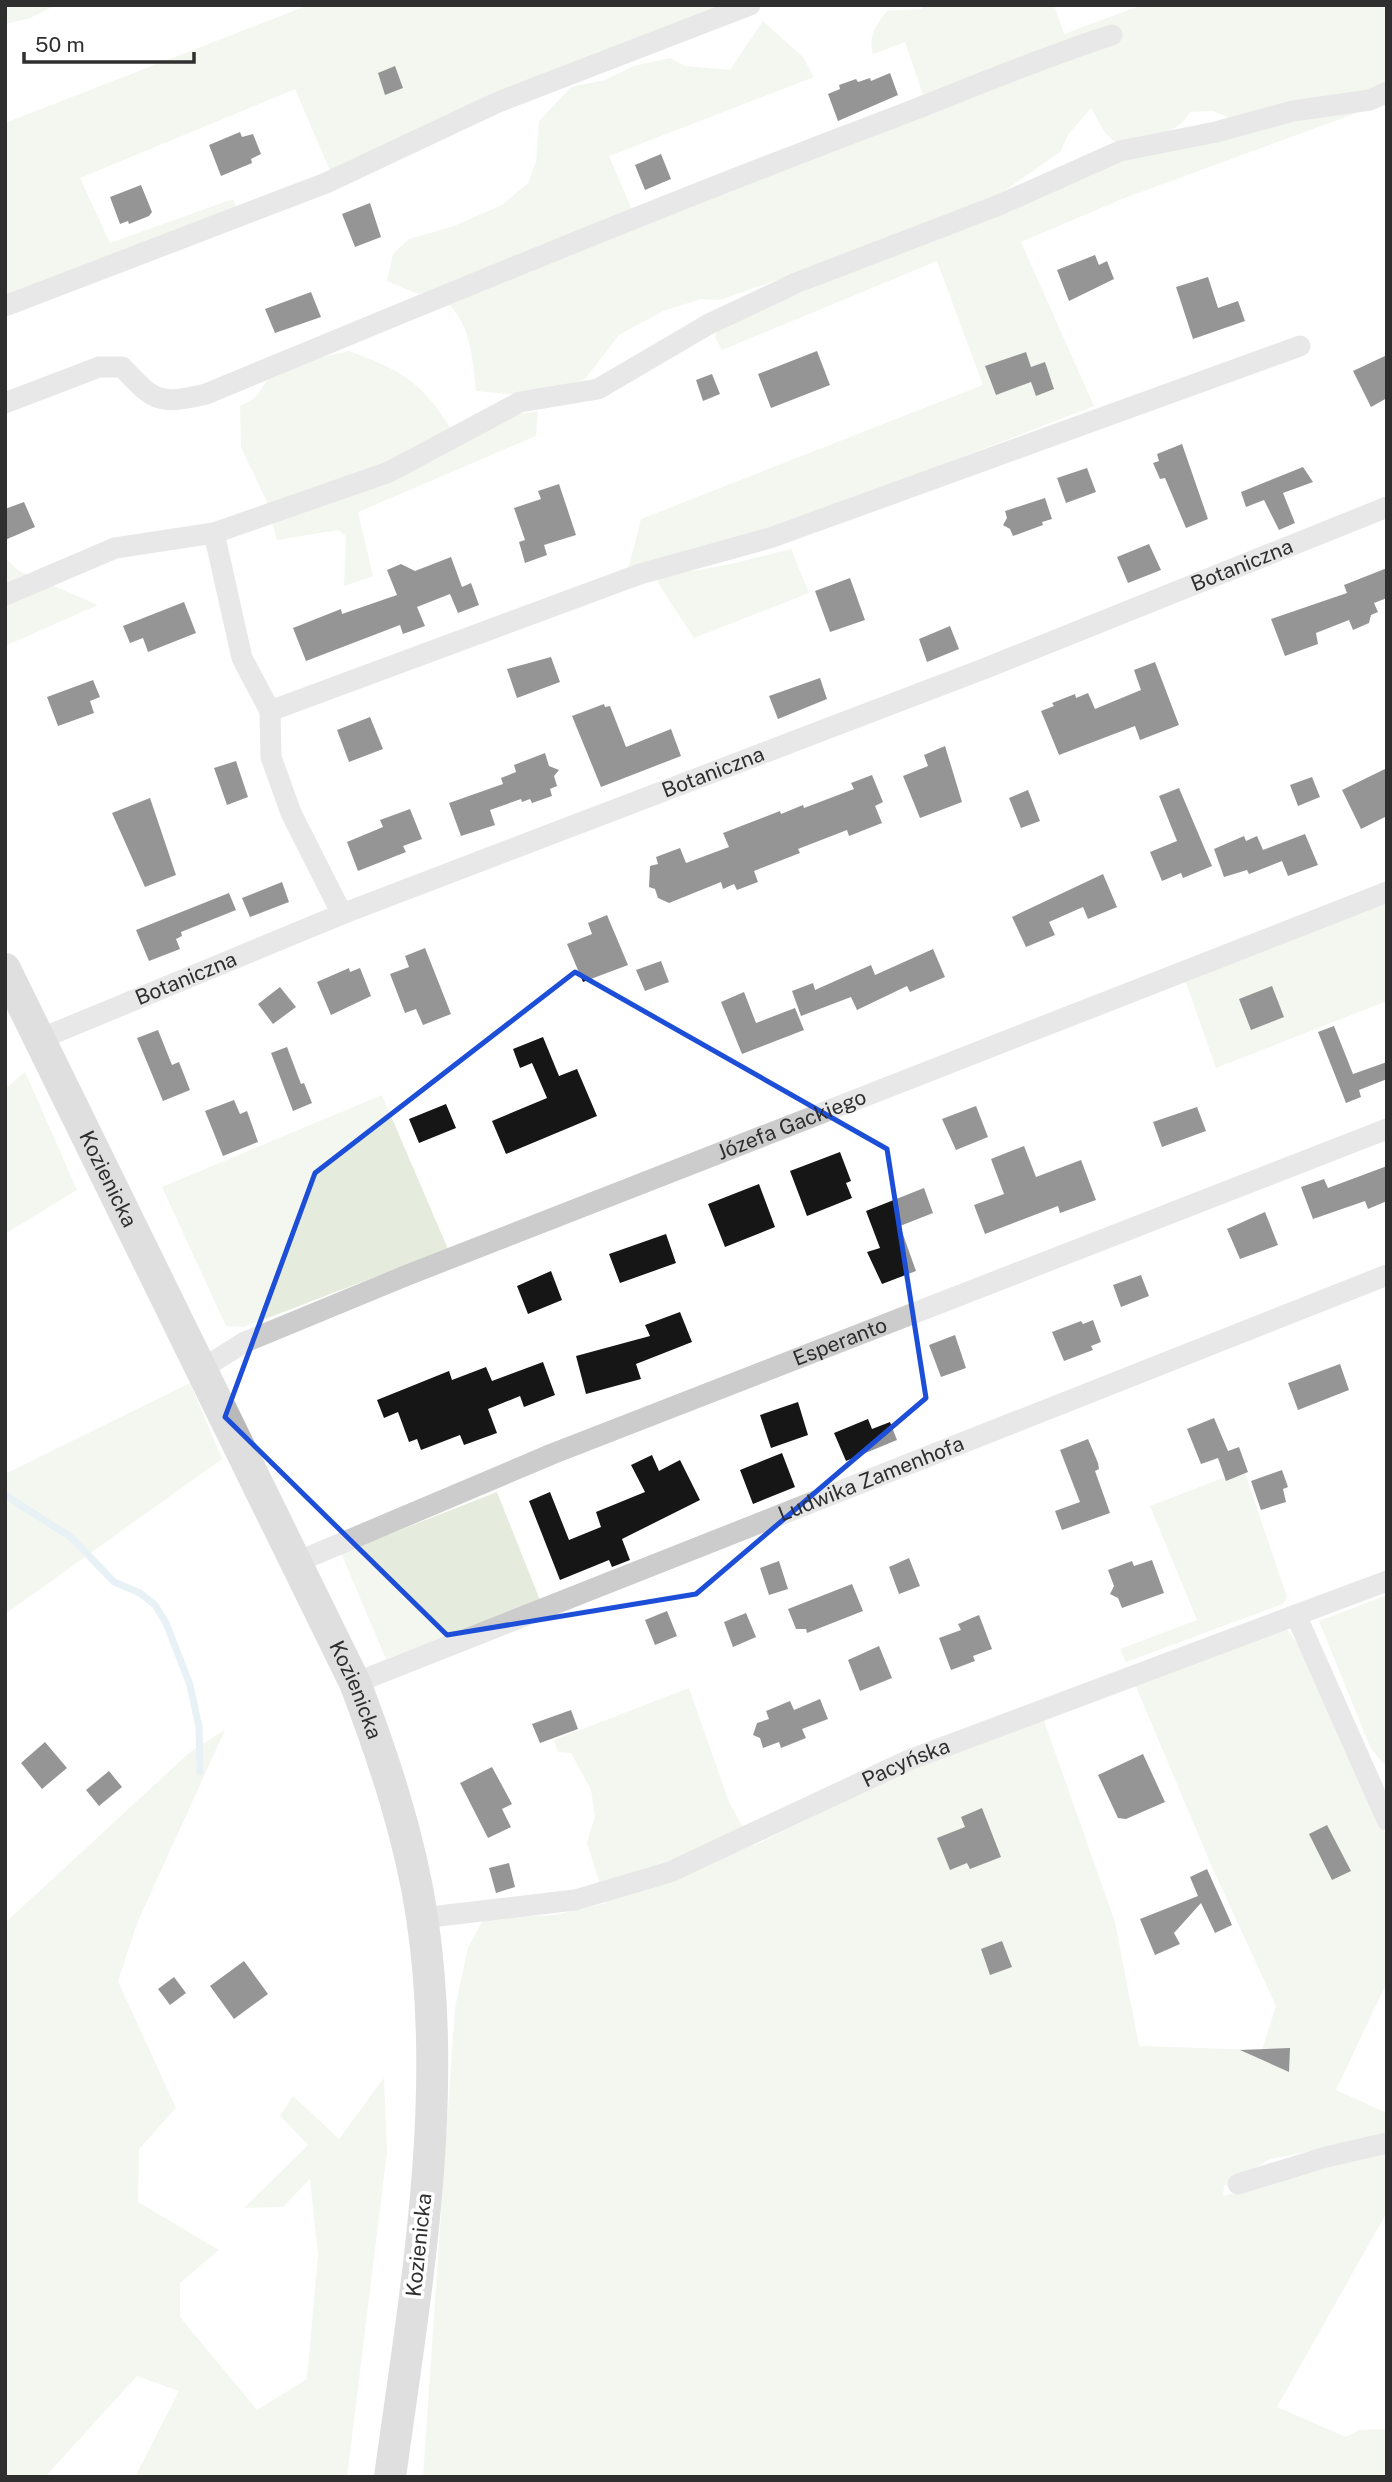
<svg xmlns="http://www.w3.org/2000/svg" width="1392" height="2482" viewBox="0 0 1392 2482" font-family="'Public Sans',sans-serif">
<rect width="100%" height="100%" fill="#fff"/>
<path fill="#e6ecdd" d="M 5,5 L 56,5 L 30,18 L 5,24 Z
M 309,5 L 729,5 L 331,173 L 295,89 L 80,178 L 110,243 L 233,199 L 237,209 L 5,298 L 5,123 Z
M 923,5 L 1054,5 L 1064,34 L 1142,5 L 1387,5 L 1387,81 L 1354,98 L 1235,120 L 1213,111 L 1190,112 C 1181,132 1138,146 1118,142 C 1105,140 1097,117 1091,108 L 1068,135 L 1060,152 L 1004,191 L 1000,208 L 1125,160 L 1346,110 L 1359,112 L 1122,199 L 1021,242 L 1094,406 L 808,517 L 628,570 L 641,519 L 983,385 L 937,261 L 722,350 L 715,337 L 717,330 C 769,302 827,286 879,257 L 820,265 L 720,300 L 701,299 L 663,311 L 619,335 L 585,379 L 554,390 L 511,394 L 476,391 C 472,349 470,318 435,291 L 418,294 L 387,281 L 393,254 L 409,239 L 454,226 L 502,205 L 528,183 L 536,162 L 539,121 L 571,87 L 605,80 L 634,66 L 670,58 L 685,66 L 730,70 L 763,21 L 803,57 L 814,77 L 609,156 L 638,224 L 923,95 L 905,42 L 873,54 C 868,36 876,25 887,11 L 922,9 Z
M 349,351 C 409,373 426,386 459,442 L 508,416 L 538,411 L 536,436 L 358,512 L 373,576 L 344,586 L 346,536 L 338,530 L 277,540 L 266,500 L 241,447 L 240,406 C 264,396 256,391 271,377 C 289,361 326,357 349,351 Z
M 791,549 L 809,593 L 694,638 C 688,628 657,584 656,577 L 727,565 Z
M 5,558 L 19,571 L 98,605 L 5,646 Z
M 1387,902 L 1387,1001 L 1216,1068 L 1185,980 Z
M 25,1072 L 77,1190 L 5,1234 L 5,1089 Z
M 382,1095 L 448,1249 L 244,1327 L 226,1326 L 162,1187 Z
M 190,1383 L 222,1459 L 8,1612 L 5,1608 L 5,1474 Z
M 1244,1470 L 1287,1597 L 1283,1604 L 1126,1662 L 1120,1649 L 1197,1620 L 1150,1506 Z
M 497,1492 L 540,1600 L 386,1659 L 341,1553 Z
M 1387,1595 L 1387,1763 L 1384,1764 L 1371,1749 L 1319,1621 Z
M 1285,1627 L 1306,1655 L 1387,1837 L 1387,1982 L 1336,2090 L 1387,2113 L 1387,2136 L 1270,2159 L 1224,2186 L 1223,2196 L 1387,2151 L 1387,2212 L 1277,2407 L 1346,2437 L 1359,2430 L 1387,2429 L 1387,2477 L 423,2477 L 455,2008 L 468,1948 L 484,1918 L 555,1915 L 606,1903 L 587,1843 L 595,1816 L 591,1790 L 571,1753 L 558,1752 L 554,1740 L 689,1688 L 729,1802 L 753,1846 L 911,1769 L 1043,1718 L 1115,1922 L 1139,2046 L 1262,2050 L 1276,2006 L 1212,1867 L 1134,1682 L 1165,1675 Z
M 225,1730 L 138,1921 L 118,1981 L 176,2108 L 139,2149 L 138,2202 L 219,2250 L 180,2283 L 180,2317 L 257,2410 L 307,2379 L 318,2255 L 310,2179 L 283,2207 L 244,2208 L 308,2145 L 280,2116 L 293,2096 L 339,2139 L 384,2078 L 387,2152 L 347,2477 L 135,2477 L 179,2391 L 137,2376 L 45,2477 L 5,2477 L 5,1923 L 190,1752 Z"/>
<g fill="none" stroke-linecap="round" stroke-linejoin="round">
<path stroke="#c9e0ec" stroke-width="7" d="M 5,1495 L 72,1538 L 114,1582 L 140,1593 L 155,1605 L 166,1623 L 190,1685 L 199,1727 L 200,1772"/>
</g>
<path fill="#161616" d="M 395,66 L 403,88 L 385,95 L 378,73 Z
M 890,73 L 898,95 L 838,121 L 828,94 L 840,89 L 839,85 L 856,79 L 858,82 L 870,78 L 871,81 Z
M 240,132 L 242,137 L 253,134 L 261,154 L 251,159 L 252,163 L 221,176 L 209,145 Z
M 661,154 L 671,179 L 645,190 L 635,165 Z
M 141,185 L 152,212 L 149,216 L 129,224 L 128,221 L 120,224 L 110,197 Z
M 370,203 L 381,237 L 355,247 L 342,214 Z
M 1095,255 L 1099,265 L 1107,261 L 1114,279 L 1069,301 L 1057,270 Z
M 1208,277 L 1218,308 L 1238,301 L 1245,321 L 1193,339 L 1176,287 Z
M 311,292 L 321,317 L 275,333 L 265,309 Z
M 817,351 L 830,385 L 771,408 L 758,374 Z
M 1026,352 L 1031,367 L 1045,362 L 1054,389 L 1036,396 L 1031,382 L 996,395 L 985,366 Z
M 1387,355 L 1387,398 L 1371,407 L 1353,371 Z
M 712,374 L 720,394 L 703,401 L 696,380 Z
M 1182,444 L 1208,519 L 1186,528 L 1165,478 L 1160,479 L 1153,463 L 1159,461 L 1157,454 Z
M 1303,467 L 1313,482 L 1283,493 L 1295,523 L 1279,530 L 1264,500 L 1246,507 L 1241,492 Z
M 1087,468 L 1096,492 L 1066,503 L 1057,478 Z
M 559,484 L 576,535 L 544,545 L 547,555 L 525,563 L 519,542 L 525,540 L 514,508 L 541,499 L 538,491 Z
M 1045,498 L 1052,519 L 1042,522 L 1043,525 L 1013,536 L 1010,529 L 1003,525 L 1007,518 L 1005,511 Z
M 24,502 L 35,527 L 5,540 L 5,509 Z
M 1149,544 L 1161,570 L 1128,583 L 1117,557 Z
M 451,557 L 462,587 L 471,583 L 479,605 L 458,613 L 450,594 L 417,607 L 425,626 L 403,634 L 400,625 L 306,661 L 293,628 L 341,609 L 342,614 L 397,595 L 387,570 L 401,564 L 415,571 Z
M 1387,568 L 1387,598 L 1374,603 L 1378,612 L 1371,615 L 1369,623 L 1353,630 L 1349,620 L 1316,633 L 1318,644 L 1285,656 L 1271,619 L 1347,593 L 1344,585 Z
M 850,578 L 865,620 L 830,632 L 815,591 Z
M 184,602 L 196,633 L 148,652 L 143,638 L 130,643 L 123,626 Z
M 950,626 L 959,649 L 927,662 L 919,639 Z
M 551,657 L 560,682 L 517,698 L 507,669 Z
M 1155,662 L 1179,725 L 1140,740 L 1135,726 L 1059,755 L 1041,711 L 1054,706 L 1052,703 L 1075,694 L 1076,698 L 1088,693 L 1095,709 L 1141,690 L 1134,670 Z
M 820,678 L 827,699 L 778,719 L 769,696 Z
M 93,680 L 100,697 L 90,701 L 94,713 L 58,726 L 47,697 Z
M 604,704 L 605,707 L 610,706 L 626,747 L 671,729 L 681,756 L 601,787 L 572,716 Z
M 370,717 L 383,749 L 349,762 L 337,730 Z
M 945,746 L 962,802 L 920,818 L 903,776 L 928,766 L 924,755 Z
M 545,753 L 549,766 L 559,770 L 554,776 L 557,786 L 550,789 L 552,796 L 532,803 L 530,799 L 522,802 L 521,799 L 490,810 L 495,825 L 461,836 L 449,803 L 503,784 L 501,778 L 516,772 L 514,765 Z
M 236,761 L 248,797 L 227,805 L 214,768 Z
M 1387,768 L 1387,816 L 1361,829 L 1342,790 Z
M 872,775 L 883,802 L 875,806 L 882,823 L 849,836 L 847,830 L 798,849 L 800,853 L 754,871 L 758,882 L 737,890 L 734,884 L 723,889 L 721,882 L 669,903 L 658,898 L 655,889 L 649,887 L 650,866 L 658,864 L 656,857 L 680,848 L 686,863 L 729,847 L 723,833 L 780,811 L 781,814 L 803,805 L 804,808 L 854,789 L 851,783 Z
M 1312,777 L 1320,797 L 1298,806 L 1290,785 Z
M 1179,788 L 1212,866 L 1183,878 L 1181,873 L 1162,881 L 1150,852 L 1177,841 L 1159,796 Z
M 1028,790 L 1040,821 L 1021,828 L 1009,798 Z
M 150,798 L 176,875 L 145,887 L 112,813 Z
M 410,809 L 422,839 L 403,846 L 406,852 L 358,871 L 347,842 L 383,827 L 380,820 Z
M 1305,834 L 1318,865 L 1288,876 L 1282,861 L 1249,874 L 1247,870 L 1224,877 L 1214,849 L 1244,836 L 1246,841 L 1257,836 L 1263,850 Z
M 1103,874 L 1117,907 L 1088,919 L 1083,907 L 1049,922 L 1055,935 L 1026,947 L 1012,917 Z
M 282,882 L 289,902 L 250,917 L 242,898 Z
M 229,893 L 236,910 L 181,932 L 182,936 L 176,939 L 180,949 L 149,961 L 136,930 Z
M 607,915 L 628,965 L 583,982 L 567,944 L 592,934 L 588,923 Z
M 425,948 L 451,1014 L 423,1025 L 416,1009 L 405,1013 L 390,974 L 409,967 L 405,956 Z
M 933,949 L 945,977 L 910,992 L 907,986 L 857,1010 L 851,997 L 801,1016 L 792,991 L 813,983 L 815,990 L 871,965 L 875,975 Z
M 661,961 L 669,982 L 645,991 L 636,970 Z
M 349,968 L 350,972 L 360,968 L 371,996 L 331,1015 L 317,982 Z
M 1272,986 L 1284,1017 L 1251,1030 L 1239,999 Z
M 280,987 L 296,1007 L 273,1024 L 258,1004 Z
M 744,992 L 756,1023 L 795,1008 L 804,1030 L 742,1054 L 721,1002 Z
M 1334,1026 L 1353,1074 L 1387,1062 L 1387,1079 L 1359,1090 L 1361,1097 L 1346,1103 L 1318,1032 Z
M 158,1030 L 172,1065 L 179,1062 L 190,1090 L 163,1101 L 137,1038 Z
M 543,1037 L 559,1076 L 577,1069 L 597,1116 L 506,1154 L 492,1121 L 547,1098 L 532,1063 L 520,1068 L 513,1049 Z
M 287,1047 L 301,1084 L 304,1083 L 312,1103 L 293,1111 L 271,1053 Z
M 234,1100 L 240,1114 L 247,1111 L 258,1142 L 223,1156 L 205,1111 Z
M 446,1104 L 456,1128 L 419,1143 L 409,1119 Z
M 976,1106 L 988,1137 L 956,1150 L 942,1119 Z
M 1197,1107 L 1206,1131 L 1162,1147 L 1153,1122 Z
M 1024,1146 L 1036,1177 L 1081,1160 L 1096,1200 L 1060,1213 L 1058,1206 L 985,1234 L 974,1205 L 1004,1194 L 991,1159 Z
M 840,1152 L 851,1181 L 846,1183 L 852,1198 L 807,1216 L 790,1171 Z
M 1387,1166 L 1387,1201 L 1368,1209 L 1365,1201 L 1313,1219 L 1301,1187 L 1324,1179 L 1328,1188 Z
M 759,1184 L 775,1227 L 725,1247 L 708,1204 Z
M 924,1188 L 933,1213 L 900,1226 L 916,1271 L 882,1284 L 867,1252 L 880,1248 L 866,1211 Z
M 1265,1212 L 1278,1245 L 1240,1259 L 1227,1229 Z
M 666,1234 L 676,1263 L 620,1283 L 609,1254 Z
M 551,1271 L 562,1300 L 528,1314 L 517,1286 Z
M 1141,1275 L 1149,1296 L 1121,1307 L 1113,1285 Z
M 680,1312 L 692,1342 L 636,1364 L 641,1379 L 586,1394 L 576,1356 L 650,1336 L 645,1325 Z
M 1093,1320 L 1101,1342 L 1091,1346 L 1093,1350 L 1064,1361 L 1052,1332 L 1081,1321 L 1083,1324 Z
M 955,1335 L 966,1368 L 941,1377 L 929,1345 Z
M 543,1362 L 555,1395 L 524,1407 L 520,1396 L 488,1409 L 497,1433 L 464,1445 L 460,1435 L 421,1450 L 417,1439 L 409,1442 L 398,1412 L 384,1418 L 377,1400 L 449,1371 L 452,1380 L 486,1367 L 492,1381 Z
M 1340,1364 L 1349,1390 L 1298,1410 L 1288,1383 Z
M 798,1402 L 808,1435 L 771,1448 L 760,1415 Z
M 1214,1418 L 1228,1451 L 1239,1447 L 1248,1472 L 1226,1481 L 1218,1458 L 1201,1464 L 1187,1429 Z
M 868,1419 L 872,1429 L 890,1422 L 897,1440 L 846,1461 L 834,1433 Z
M 1088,1439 L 1098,1463 L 1099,1469 L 1095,1471 L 1110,1513 L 1062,1530 L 1055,1511 L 1080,1502 L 1060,1450 Z
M 782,1453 L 795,1487 L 753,1504 L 740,1470 Z
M 652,1455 L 659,1471 L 680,1460 L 700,1500 L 622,1539 L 630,1560 L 612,1567 L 609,1560 L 560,1580 L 529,1501 L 550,1492 L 569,1540 L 601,1527 L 596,1512 L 645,1492 L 631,1465 Z
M 1282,1470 L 1288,1487 L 1283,1489 L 1286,1502 L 1261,1510 L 1251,1481 Z
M 909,1558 L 920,1586 L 899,1594 L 889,1567 Z
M 1152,1560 L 1164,1593 L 1122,1608 L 1118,1598 L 1110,1594 L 1114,1586 L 1108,1570 L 1132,1561 L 1134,1566 Z
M 779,1561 L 788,1589 L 769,1595 L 760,1568 Z
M 852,1584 L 863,1611 L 807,1633 L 806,1629 L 796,1629 L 788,1609 Z
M 667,1611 L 677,1636 L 655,1645 L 645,1620 Z
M 746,1613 L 756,1637 L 733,1647 L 724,1622 Z
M 979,1615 L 992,1649 L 973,1656 L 975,1661 L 951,1670 L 939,1638 L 961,1630 L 958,1624 Z
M 879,1646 L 892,1678 L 860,1691 L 848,1660 Z
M 820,1699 L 828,1719 L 802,1729 L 806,1738 L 781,1748 L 779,1742 L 763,1748 L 760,1738 L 753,1735 L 757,1723 L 769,1719 L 766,1711 L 790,1701 L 794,1710 Z
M 571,1710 L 578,1729 L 540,1743 L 532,1724 Z
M 45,1742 L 67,1768 L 42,1789 L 21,1763 Z
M 1143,1754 L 1165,1802 L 1126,1819 L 1118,1818 L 1098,1775 Z
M 492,1767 L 512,1804 L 502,1809 L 511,1827 L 488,1838 L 460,1783 Z
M 109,1771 L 122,1787 L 99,1806 L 86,1790 Z
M 982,1808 L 1001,1857 L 970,1869 L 967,1863 L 950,1870 L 937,1838 L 965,1827 L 961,1817 Z
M 1327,1825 L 1351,1871 L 1332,1880 L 1309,1834 Z
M 509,1863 L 515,1887 L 496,1893 L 489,1868 Z
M 1207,1869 L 1232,1925 L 1215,1933 L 1201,1903 L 1174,1933 L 1180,1944 L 1155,1955 L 1140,1919 L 1198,1896 L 1190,1877 Z
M 1002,1941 L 1012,1967 L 990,1975 L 981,1949 Z
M 244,1961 L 268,1994 L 234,2019 L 210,1986 Z
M 174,1977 L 186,1993 L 170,2005 L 158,1989 Z
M 1290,2048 L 1289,2072 L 1240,2050 Z"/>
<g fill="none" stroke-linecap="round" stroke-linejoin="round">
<g stroke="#ccc" stroke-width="21">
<path d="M 5,306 L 326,183 L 496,103 L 750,5"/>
<path d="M 5,403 L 99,367 L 122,367 C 155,402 159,405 206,394 C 428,302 650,210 874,125 C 954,95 1031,61 1112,35"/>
<path d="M 214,533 L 242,658 L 270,711 L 271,757 L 291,813 L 342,914"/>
<path d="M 5,595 L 115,548 L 214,533 L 389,472 L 520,402 L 598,389 L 709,324 L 796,283 L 999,205 L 1120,151 L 1216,132 L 1293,111 L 1370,100 L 1387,92"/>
<path d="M 270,711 L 640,574 L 770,538 L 1300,346"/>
<path id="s1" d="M 40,1039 L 342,914 L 986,668 L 1387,507"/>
<path id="s2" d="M 202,1369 L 243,1343 L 405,1276 L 1387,892"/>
<path id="s3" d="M 297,1562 L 552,1454 L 1387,1129"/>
<path d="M 1296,1615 L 1387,1820"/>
<path id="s4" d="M 355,1683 L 1387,1275"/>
<path id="s5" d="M 422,1918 L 575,1900 L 670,1872 L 909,1760 L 1387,1581"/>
<path d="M 1238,2184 L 1326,2157 L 1387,2143"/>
</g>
<path stroke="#b9b9b9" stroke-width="32" id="s6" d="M 5,969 L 355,1683 C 384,1759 410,1837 422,1917 C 450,2102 415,2294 390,2477"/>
</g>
<path d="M0 0H1392V2482H0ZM 575,972 L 887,1149 L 926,1398 L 696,1594 L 447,1635 L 225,1417 L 315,1173 Z" fill="#fff" fill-opacity=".55" fill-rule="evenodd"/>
<path fill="none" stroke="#1d4ed8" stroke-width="5" stroke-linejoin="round" d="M 575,972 L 887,1149 L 926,1398 L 696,1594 L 447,1635 L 225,1417 L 315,1173 Z"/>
<g text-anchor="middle" stroke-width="7" stroke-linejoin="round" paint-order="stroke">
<g font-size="21" fill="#2f2f2f" stroke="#fff">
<text dy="7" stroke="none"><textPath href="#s1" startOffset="1292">Botaniczna</textPath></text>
<text dy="7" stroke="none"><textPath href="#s1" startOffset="724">Botaniczna</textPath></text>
<text dy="7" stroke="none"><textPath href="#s1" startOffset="158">Botaniczna</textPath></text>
<text dy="7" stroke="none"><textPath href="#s2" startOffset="639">Józefa Gackiego</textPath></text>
<text dy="7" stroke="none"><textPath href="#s6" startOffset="234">Kozienicka</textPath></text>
<text dy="7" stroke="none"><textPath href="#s3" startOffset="586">Esperanto</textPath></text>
<text dy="7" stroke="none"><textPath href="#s4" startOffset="555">Ludwika Zamenhofa</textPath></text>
<text dy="7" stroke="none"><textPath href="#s6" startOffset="802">Kozienicka</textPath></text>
<text dy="7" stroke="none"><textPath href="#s5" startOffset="513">Pacyńska</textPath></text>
<text transform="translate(419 2245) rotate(-84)" y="7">Kozienicka</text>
</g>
</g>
<rect width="1392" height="2482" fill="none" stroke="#2f2f2f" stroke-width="14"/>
<path d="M24 52v10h170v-10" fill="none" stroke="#2f2f2f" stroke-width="3.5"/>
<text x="35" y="52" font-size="21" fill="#2f2f2f" stroke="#ffffff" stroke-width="5" paint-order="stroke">50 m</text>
</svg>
